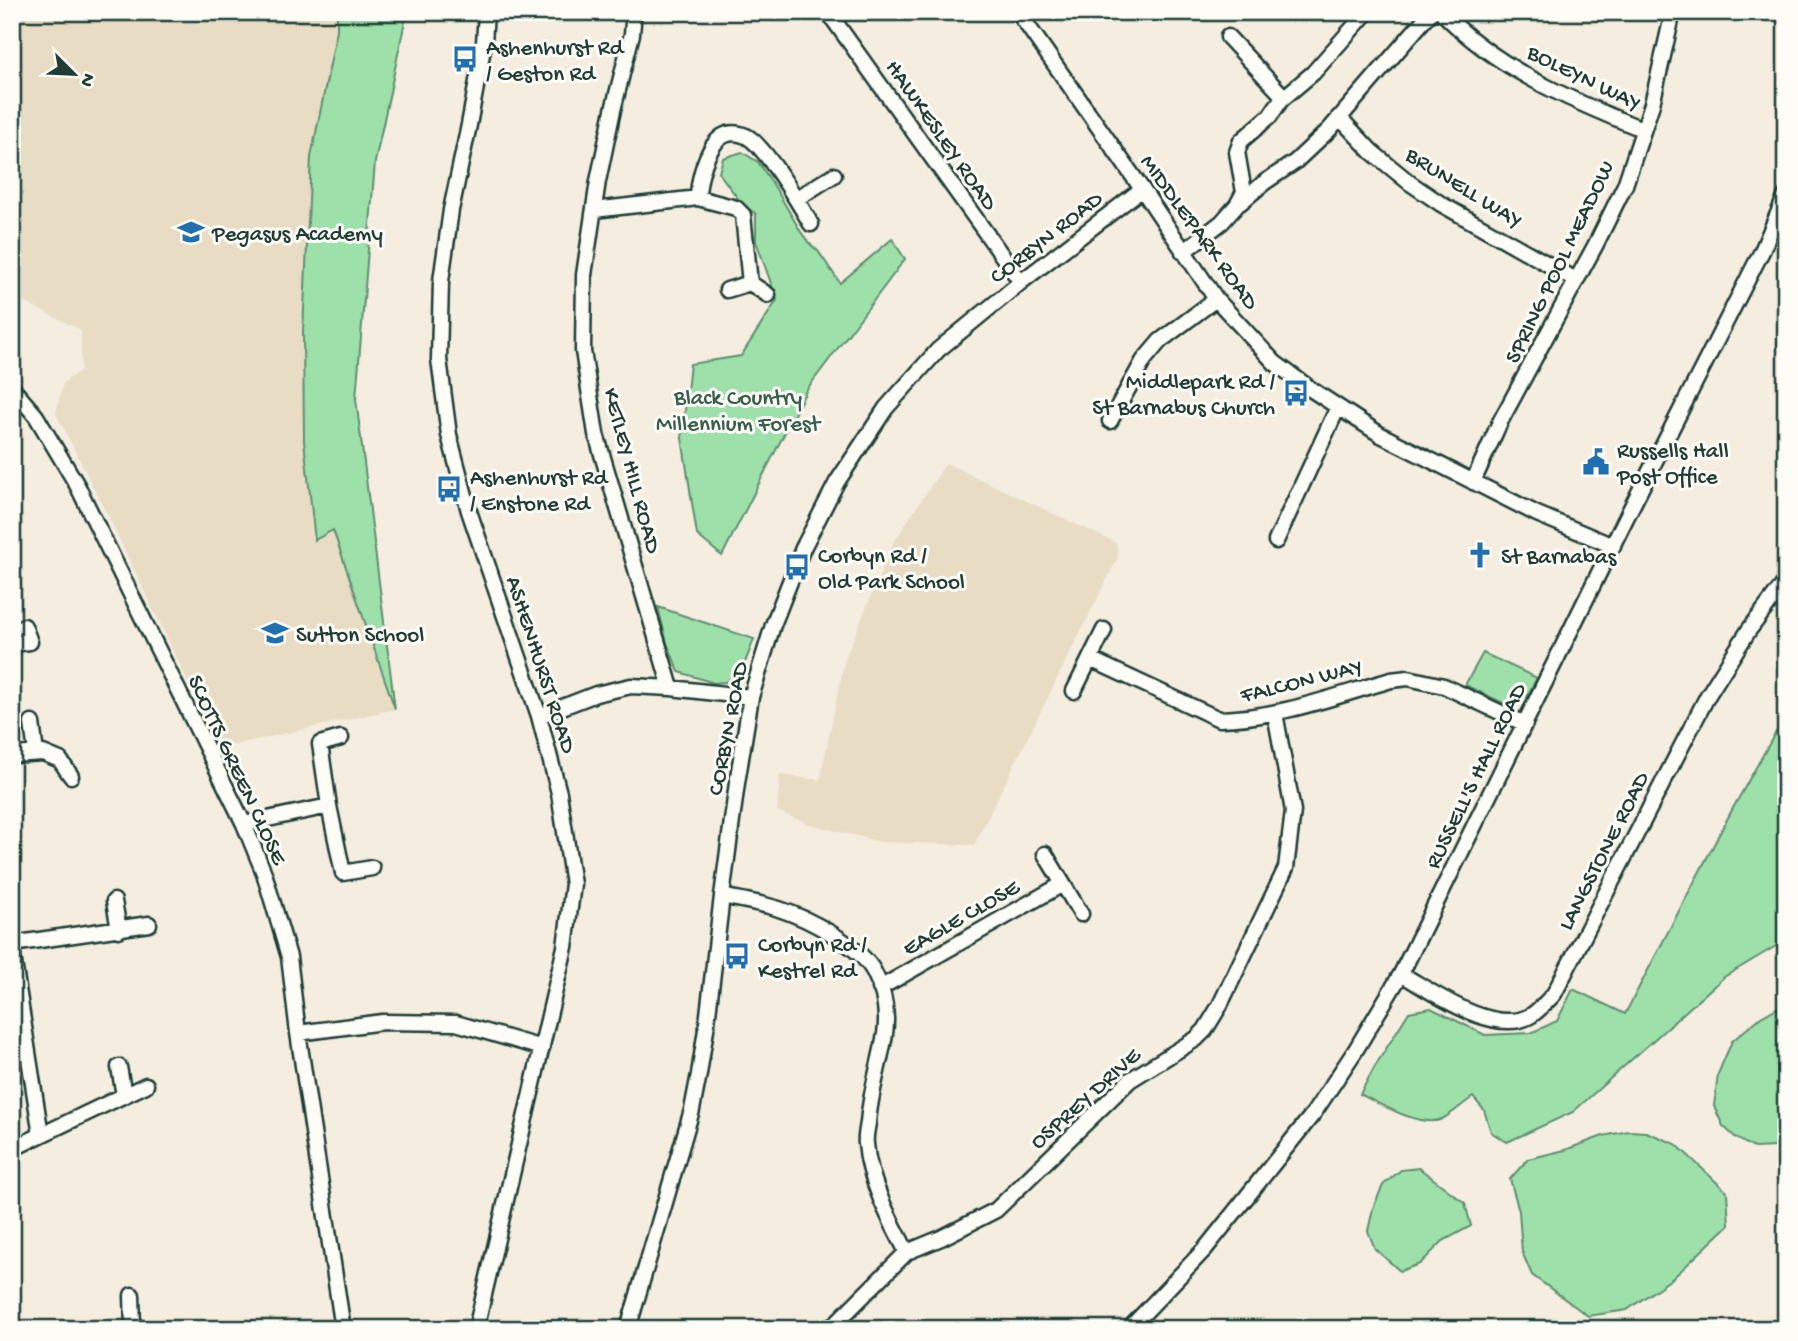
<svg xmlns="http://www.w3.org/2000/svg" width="1798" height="1341" viewBox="0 0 1798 1341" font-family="'Gochi Hand',sans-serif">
<rect width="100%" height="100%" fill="#f4ede0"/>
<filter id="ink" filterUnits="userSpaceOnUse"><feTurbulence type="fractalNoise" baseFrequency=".0143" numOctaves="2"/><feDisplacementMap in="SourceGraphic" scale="14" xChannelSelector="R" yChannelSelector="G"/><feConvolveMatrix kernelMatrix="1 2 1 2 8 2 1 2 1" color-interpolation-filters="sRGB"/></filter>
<g filter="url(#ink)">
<path fill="#e9dcc5" d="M 12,12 L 407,12 L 375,162 L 356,399 L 395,709 L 220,748 L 112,524 L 56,413 L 63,383 L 81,370 L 81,330 L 24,302 L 14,309 L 15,366 L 12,365 Z
M 946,463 L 1116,543 L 1118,557 L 974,845 L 881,842 L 812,825 L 777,811 L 780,775 L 820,780 L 845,659 L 893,543 Z"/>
<path fill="#9ee0aa" stroke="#5e8e6f" stroke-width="2" d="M 337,12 L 407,12 L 375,162 L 356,399 L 395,709 L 333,530 L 315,540 L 304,441 L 303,332 L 311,157 L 337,30 Z
M 742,152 L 758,162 L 773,184 L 801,232 L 809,243 L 818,251 L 840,283 L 892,239 L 905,259 L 807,389 L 722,556 L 697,535 L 682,438 L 690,364 L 741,356 L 777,300 L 756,241 L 756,214 L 742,204 L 719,173 L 723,158 Z
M 658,607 L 754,639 L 741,673 L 725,682 L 714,683 L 679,672 L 667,643 Z
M 1483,653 L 1537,678 L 1527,696 L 1503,703 L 1465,685 Z
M 1786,714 L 1786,940 L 1724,977 L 1573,1112 L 1507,1142 L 1491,1132 L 1484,1110 L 1473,1097 C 1462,1104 1453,1114 1442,1119 C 1423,1129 1378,1103 1360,1094 L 1374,1068 L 1409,1012 L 1431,1008 L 1485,1035 L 1531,1033 L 1557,1021 L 1573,989 L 1625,1014 L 1732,810 Z
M 1786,1003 L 1786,1145 L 1776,1147 L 1754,1148 L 1736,1138 L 1723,1126 L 1714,1106 L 1718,1074 L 1732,1041 L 1761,1017 Z
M 1629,1131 L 1646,1132 L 1676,1144 L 1727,1192 L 1729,1225 L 1674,1277 L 1627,1310 L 1588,1316 L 1532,1275 L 1522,1252 L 1519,1211 L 1510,1179 L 1528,1159 L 1565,1150 L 1603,1136 Z
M 1419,1168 L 1465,1203 L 1471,1226 L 1443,1241 L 1420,1264 L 1400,1271 L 1375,1249 L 1368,1231 L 1373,1208 L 1383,1185 L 1401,1170 Z"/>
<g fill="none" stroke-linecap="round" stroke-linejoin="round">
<g stroke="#1f3d34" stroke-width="19">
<path id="street" d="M 634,12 L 632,34 L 613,110 L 598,181 L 584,275 L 583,351 L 596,434 L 671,688
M 828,12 L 1021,282
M 1018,12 L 1142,189 L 1216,299 L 1275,363 L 1312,390 L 1381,435 L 1537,514 L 1613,546
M 1442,12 C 1495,68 1572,101 1642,129
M 1228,37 L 1284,97
M 1339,117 L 1372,152 L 1410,183 L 1441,204 L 1576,280
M 698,198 L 736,208 L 743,215 L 750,283
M 796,199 L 834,175
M 1240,203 L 1265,182 L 1295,162 L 1329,130 L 1431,12
M 594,210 L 698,198 C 698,182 704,160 713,146 C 721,134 731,130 746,136 C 764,144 800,205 811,224
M 1183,252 L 1222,222 L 1237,205 L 1244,192 L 1237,152 L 1241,141 L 1270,116 L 1281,100 L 1313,73 L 1367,12
M 727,290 L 750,283 L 768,295
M 12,388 L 36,416 L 77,485 L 244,824 L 264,873 L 289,957 L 298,1033 L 343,1329
M 1110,421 L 1144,360 L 1160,341 L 1216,299
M 1473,482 L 1500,422 L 1596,244 L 1625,185 L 1652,104 L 1673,12
M 1276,541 L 1338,407
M 12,644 L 30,642 L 24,626
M 1090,659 L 1219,719 C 1278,718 1335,696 1391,680 L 1408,678 L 1444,686 L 1525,724
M 1074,691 L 1104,630
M 539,716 L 596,694 L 631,686 L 671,688 L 751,697
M 32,723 L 36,753
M 341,738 L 320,744 L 329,806 L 343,873 L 372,868
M 12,755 L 43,753 L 60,760 L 71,776
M 244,824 L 329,806
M 1045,854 L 1081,914
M 722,896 C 740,900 760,903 779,909 C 807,918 860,945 874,972 C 884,991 888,1013 885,1034 C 880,1064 870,1093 868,1123 C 867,1129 865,1137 866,1144 C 869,1181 890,1220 907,1252
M 114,901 L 119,930
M 12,944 L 149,924
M 12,950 L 41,1135 L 12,1149
M 1401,974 C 1433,992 1493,1036 1530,1016 C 1539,1011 1547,1001 1554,994 L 1708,695 L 1749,630 L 1786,581
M 880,988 L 1061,885
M 298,1033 L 383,1022 L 456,1023 L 542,1048
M 119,1067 L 124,1095
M 41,1135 L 146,1085
M 132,1295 L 133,1329
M 476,1329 L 565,947 L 573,884 L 559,793 L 539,716 L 469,511 L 449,435 L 439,359 L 441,281 L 451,210 L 469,125 L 484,43 L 486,12
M 628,1329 L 692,1110 L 699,1074 L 707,1023 L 722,896 L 737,783 L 751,697 L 773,625 L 803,548 L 837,482 L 886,408 L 938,350 L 1021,282 L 1142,189
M 830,1329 L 907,1252 L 941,1238 L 996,1210 L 1130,1080 L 1196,1039 L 1205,1030 L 1219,1007 L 1286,868 L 1293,811 L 1275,713
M 1129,1329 L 1205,1249 L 1313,1114 L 1355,1051 L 1401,974 L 1629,512 L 1762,251 L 1786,195"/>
</g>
<use href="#street" stroke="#fdfcf7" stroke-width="14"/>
</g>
</g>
<defs>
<g id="bus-bare" transform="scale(2.1)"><path d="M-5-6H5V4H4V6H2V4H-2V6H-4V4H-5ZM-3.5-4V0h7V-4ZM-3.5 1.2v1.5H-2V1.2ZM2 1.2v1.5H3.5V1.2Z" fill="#1f6fb2" stroke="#fdfcf7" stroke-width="2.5" paint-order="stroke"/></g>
<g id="school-bare" transform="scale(2.1)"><path d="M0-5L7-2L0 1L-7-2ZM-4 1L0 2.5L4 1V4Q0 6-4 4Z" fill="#1f6fb2" stroke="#fdfcf7" stroke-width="2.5" paint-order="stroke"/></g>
<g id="civic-bare" transform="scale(2.1)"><path d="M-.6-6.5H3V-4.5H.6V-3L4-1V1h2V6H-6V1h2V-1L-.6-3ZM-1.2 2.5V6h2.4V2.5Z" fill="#1f6fb2" stroke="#fdfcf7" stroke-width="2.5" paint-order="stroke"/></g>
<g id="church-bare" transform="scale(2.1)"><path d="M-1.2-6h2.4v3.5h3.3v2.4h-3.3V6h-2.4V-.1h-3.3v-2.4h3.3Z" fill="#1f6fb2" stroke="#fdfcf7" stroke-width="2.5" paint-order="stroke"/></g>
</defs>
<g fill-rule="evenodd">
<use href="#bus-bare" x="465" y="59"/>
<use href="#school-bare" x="191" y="232"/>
<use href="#bus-bare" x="1296" y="393"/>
<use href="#civic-bare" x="1596" y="462"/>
<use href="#bus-bare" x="449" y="489"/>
<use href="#church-bare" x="1480" y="555"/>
<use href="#bus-bare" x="797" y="567"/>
<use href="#school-bare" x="275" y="633"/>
<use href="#bus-bare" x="737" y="956"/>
</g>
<g text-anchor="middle" stroke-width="6" stroke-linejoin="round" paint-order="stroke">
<g font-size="23" fill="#1f3d34" stroke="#fdfcf7" text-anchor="start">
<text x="486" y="54">Ashenhurst Rd<tspan x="486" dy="26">/ Geston Rd</tspan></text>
<text x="212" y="240">Pegasus Academy</text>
<text x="1275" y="388" text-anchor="end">Middlepark Rd /<tspan x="1275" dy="26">St Barnabus Church</tspan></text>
<text x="1617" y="457">Russells Hall<tspan x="1617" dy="26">Post Office</tspan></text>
<text x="470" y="484">Ashenhurst Rd<tspan x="470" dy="26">/ Enstone Rd</tspan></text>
<text x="818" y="562">Corbyn Rd /<tspan x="818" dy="26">Old Park School</tspan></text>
<text x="1501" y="563">St Barnabas</text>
<text x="296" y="641">Sutton School</text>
<text x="758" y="951">Corbyn Rd /<tspan x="758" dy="26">Kestrel Rd</tspan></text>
</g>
<g font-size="23" fill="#1f3d34" stroke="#fdfcf7">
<text transform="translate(1585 76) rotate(26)" y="8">BOLEYN WAY</text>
<text transform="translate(943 134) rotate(55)" y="8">HAWKESLEY ROAD</text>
<text transform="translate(1465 186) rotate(32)" y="8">BRUNELL WAY</text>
<text transform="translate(1201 231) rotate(54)" y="8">MIDDLEPARK ROAD</text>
<text transform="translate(1045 236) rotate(-38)" y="8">CORBYN ROAD</text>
<text transform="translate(1558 261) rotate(-64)" y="8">SPRING POOL MEADOW</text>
<text transform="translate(634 470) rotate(75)" y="8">KETLEY HILL ROAD</text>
<text transform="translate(543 664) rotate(72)" y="8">ASHENHURST ROAD</text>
<text transform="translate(1301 679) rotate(-14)" y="8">FALCON WAY</text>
<text transform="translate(726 728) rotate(-79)" y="8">CORBYN ROAD</text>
<text transform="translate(239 769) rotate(65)" y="8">SCOTTS GREEN CLOSE</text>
<text transform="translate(1474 775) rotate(-64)" y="8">RUSSELL'S HALL ROAD</text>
<text transform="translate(1602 850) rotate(-63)" y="8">LANGSTONE ROAD</text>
<text transform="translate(960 916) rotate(-30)" y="8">EAGLE CLOSE</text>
<text transform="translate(1084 1097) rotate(-42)" y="8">OSPREY DRIVE</text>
</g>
<g font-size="23" fill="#385e4c" stroke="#fdfcf7">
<text x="738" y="404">Black Country<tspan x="738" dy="26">Millennium Forest</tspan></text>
</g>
</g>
<rect width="1798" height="1341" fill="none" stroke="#fdfcf7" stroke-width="42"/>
<rect x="21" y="21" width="1756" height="1299" fill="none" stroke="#1f3d34" stroke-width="2.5" filter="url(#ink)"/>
<g transform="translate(74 74) rotate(114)" stroke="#fdfcf7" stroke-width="5" paint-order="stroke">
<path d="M0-5L12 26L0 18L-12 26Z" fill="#1f3d34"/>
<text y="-10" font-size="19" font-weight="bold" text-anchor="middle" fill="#1f3d34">N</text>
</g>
</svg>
